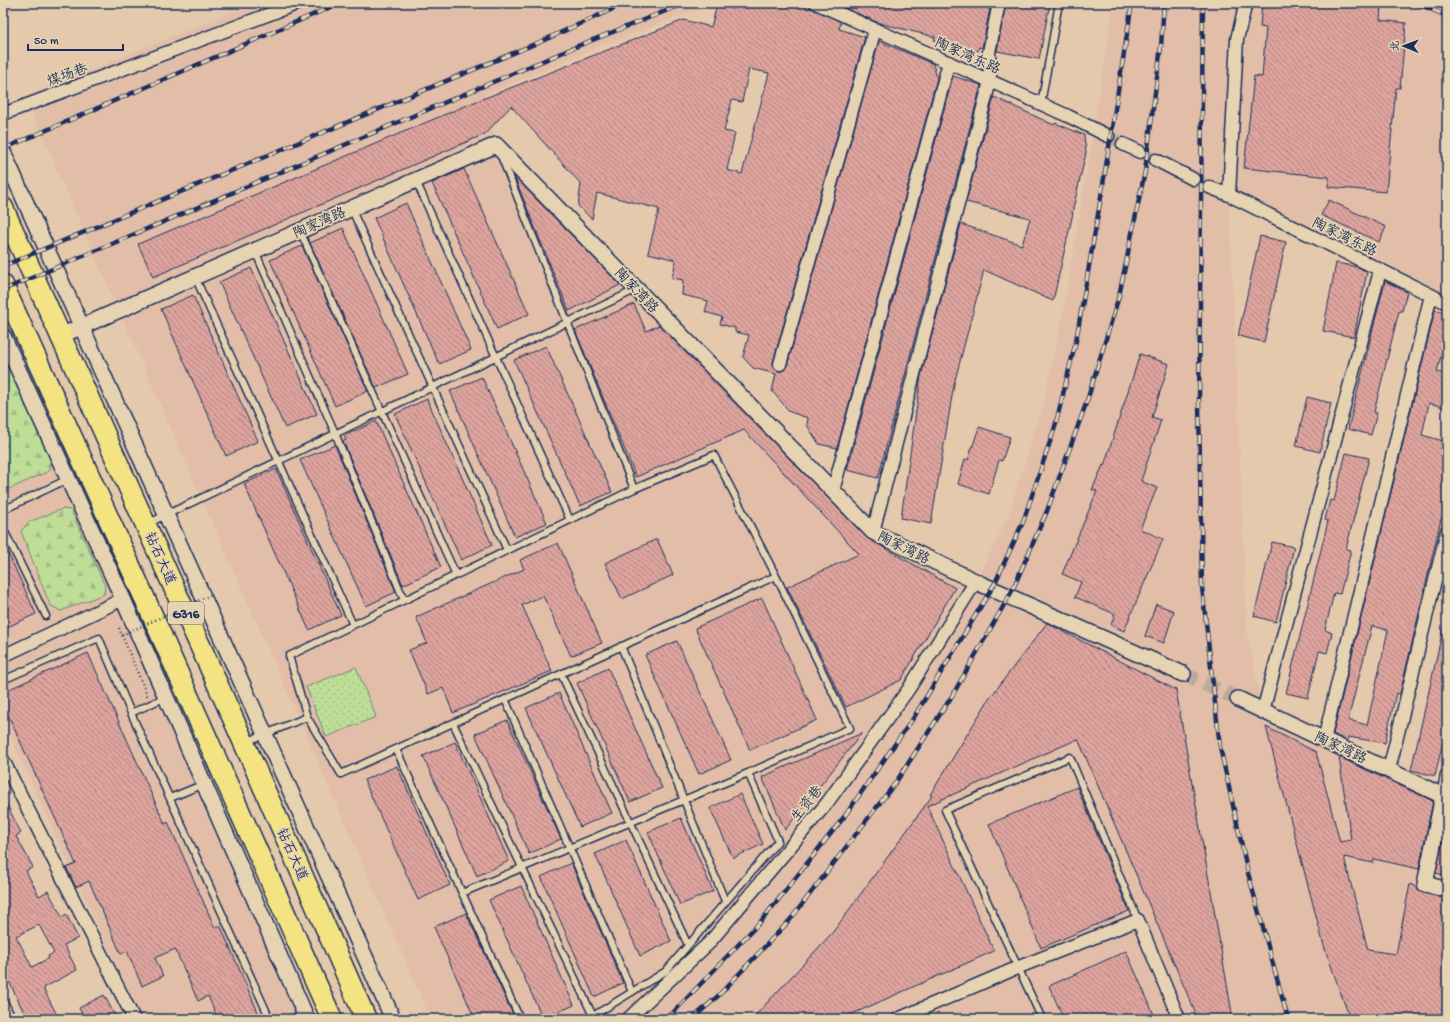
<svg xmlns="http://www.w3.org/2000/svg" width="1450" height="1022" viewBox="0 0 1450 1022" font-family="'Gochi Hand','LXGW WenKai TC',sans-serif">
<defs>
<pattern id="grass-dots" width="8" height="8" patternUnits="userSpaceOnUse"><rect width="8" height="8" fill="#bedd96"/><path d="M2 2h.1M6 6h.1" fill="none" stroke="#a3be84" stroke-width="1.8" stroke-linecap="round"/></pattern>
<pattern id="forest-firs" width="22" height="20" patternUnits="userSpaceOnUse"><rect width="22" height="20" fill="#bedd96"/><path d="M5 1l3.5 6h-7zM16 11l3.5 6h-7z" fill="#a3be84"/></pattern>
<pattern id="building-back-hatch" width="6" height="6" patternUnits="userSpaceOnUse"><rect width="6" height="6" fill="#dda39d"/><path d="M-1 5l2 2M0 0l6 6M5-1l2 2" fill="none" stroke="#b28583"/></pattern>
</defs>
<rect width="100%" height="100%" fill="#e4c9ad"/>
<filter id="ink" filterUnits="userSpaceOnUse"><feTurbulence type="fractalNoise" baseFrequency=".025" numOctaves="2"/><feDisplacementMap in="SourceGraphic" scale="8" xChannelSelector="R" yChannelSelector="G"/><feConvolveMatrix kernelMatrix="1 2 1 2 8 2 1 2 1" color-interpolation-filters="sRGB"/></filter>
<g filter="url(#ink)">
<path fill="#e2bea8" d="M 253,3 L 715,3 L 593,49 L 485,95 L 496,145 L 873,532 L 976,581 L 1008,516 L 1043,405 L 1064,310 L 1114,3 L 1447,3 L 1447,302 L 1229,196 L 1247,631 L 1263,711 L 1443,796 L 1425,883 L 1447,890 L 1447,1019 L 431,1019 L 25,97 Z
M 13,321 L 303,1019 L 141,1019 L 3,721 L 3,326 Z"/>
<path fill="url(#grass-dots)" stroke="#6c867a" d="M 356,667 L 376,717 L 326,737 L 306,687 Z"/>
<path fill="url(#forest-firs)" stroke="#6c867a" d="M 3,356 L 5,357 L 52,462 L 49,471 L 9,489 L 3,487 Z
M 62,509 L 71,510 L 105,586 L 104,594 L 61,611 L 50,605 L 21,531 L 29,522 Z"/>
<path fill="url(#building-back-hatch)" stroke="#1b2f5e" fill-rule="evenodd" d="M 742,3 L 791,3 L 811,8 L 841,22 L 839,29 L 865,37 L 773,362 L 773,366 L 778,371 L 782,371 L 787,366 L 879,41 L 933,64 L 937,78 L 837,448 L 819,444 L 807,425 L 808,418 L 790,412 L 772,391 L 776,374 L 753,368 L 743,357 L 749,335 L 735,332 L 735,328 L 720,324 L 722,317 L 705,312 L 708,301 L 682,295 L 683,280 L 672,278 L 676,260 L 648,253 L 659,209 L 597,193 L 592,219 L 578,206 L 581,184 L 511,106 L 485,134 L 153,277 L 138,244 L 472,103 L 684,20 L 711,27 L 717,5 L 734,9 L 735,5 ZM 749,69 L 769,73 L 742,174 L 727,170 L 735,133 L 724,131 L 732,100 L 742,102 Z
M 845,3 L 991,3 L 982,48 L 979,47 L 978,51 L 934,40 L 935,37 L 879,23 L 843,7 Z
M 1006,3 L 1050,3 L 1039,59 L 997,51 Z
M 1262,3 L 1346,3 L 1381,6 L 1380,20 L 1406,23 L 1400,88 L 1396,88 L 1386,192 L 1328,187 L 1329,177 L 1244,168 L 1254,76 L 1262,77 L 1266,28 L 1260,27 Z
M 953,76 L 981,85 L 878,478 L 847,470 Z
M 994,97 L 1054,125 L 1055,123 L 1084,135 L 1086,153 L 1072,213 L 1073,213 L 1053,301 L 984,270 L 954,384 L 931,524 L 901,518 L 921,376 L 961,224 L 1022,245 L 1030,218 L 966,202 Z
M 464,169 L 529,314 L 497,329 L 432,183 Z
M 514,176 L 620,285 L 569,311 Z
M 1329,200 L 1386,227 L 1379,242 L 1321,215 Z
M 406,203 L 471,350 L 439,364 L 374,218 Z
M 343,228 L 408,374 L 376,388 L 310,243 Z
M 1260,236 L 1286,242 L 1264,342 L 1238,336 Z
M 302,246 L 368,391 L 335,406 L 270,260 Z
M 1336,263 L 1358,267 L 1367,272 L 1354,337 L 1323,331 Z
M 251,268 L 317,414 L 285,428 L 219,282 Z
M 1385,281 L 1407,292 L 1402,311 L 1399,311 L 1374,412 L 1377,413 L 1371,435 L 1348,429 Z
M 193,295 L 258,441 L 226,456 L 161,309 Z
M 634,304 L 646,331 L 659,325 L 867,538 L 955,588 L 901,680 L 846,707 L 787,587 L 859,554 L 744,430 L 636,477 L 575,330 Z
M 1435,310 L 1447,312 L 1447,340 L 1445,339 L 1437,372 L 1447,374 L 1447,408 L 1429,403 L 1422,435 L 1447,442 L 1447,520 L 1441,519 L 1400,694 L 1396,693 L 1385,743 L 1348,737 L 1347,741 L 1333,734 ZM 1372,626 L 1388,630 L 1367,725 L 1348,720 Z
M 546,346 L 612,492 L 580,506 L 514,360 Z
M 1140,354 L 1169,364 L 1152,417 L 1161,420 L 1141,481 L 1157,488 L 1140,529 L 1163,539 L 1124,631 L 1111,625 L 1115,614 L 1075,597 L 1081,582 L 1062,574 L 1097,491 L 1092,490 L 1103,465 L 1104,466 Z
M 482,377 L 547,523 L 515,537 L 450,391 Z
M 1307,397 L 1331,403 L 1320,452 L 1296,446 Z
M 427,399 L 492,545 L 461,560 L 395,414 Z
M 376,421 L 441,567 L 403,585 L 343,441 L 346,440 L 344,436 Z
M 979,427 L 1010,437 L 1002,461 L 999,460 L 989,494 L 958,484 L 965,459 L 968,460 Z
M 335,445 L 396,592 L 366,606 L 300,460 Z
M 1346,453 L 1369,458 L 1346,549 L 1351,550 L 1340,594 L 1334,593 L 1325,630 L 1332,633 L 1327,653 L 1319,651 L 1308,698 L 1286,693 L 1328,521 L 1325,520 L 1330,500 L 1334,501 Z
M 276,469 L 341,615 L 309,630 L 244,484 Z
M 657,539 L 673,575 L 622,599 L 605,563 Z
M 3,542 L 36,614 L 3,629 Z
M 1272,542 L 1294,547 L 1276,622 L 1254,616 Z
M 558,543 L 602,643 L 571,656 L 543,596 L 522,605 L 552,671 L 453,713 L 443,688 L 428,694 L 409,650 L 427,643 L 416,617 L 524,569 L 520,560 Z
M 762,598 L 817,720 L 750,750 L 695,628 Z
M 1156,604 L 1174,611 L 1164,643 L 1145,636 Z
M 1047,623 L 1176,690 L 1233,1019 L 1198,1019 L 1078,739 L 927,806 L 994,951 L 841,1019 L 752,1019 L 833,932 L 932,796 L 930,795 L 989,699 Z
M 1443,629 L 1447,630 L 1447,724 L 1435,776 L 1411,770 Z
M 677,641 L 731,760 L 699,774 L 645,655 Z
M 88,653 L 165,824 L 168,822 L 215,928 L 220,925 L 261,1019 L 218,1019 L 208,996 L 198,1001 L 175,949 L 155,958 L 163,976 L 142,986 L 127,951 L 121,954 L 89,881 L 76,887 L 67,869 L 66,868 L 76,864 L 3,704 L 3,692 Z
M 608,668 L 662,788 L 630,802 L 577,683 Z
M 559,693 L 612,813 L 580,827 L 526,708 Z
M 507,720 L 561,839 L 529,854 L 475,734 Z
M 1266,727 L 1316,752 L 1340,842 L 1351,840 L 1339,757 L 1433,801 L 1419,869 L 1374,859 L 1373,863 L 1344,857 L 1368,950 L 1396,954 L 1410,884 L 1416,887 L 1423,893 L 1447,899 L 1447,1019 L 1350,1019 L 1324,946 Z
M 862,733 L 785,830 L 762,777 Z
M 455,742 L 509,861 L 477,876 L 423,756 Z
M 397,766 L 450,885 L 418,900 L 364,780 Z
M 1077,787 L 1129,911 L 1041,948 L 989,824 Z
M 740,794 L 763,844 L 733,858 L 710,808 Z
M 3,797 L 21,833 L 16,836 L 33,867 L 26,871 L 39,896 L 48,891 L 62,917 L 66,914 L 78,938 L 64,945 L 77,970 L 45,987 L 44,990 L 59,1019 L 27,1019 L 7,977 L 3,979 ZM 39,925 L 54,953 L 48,956 L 49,958 L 32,967 L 16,936 Z
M 681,818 L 713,891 L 680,905 L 648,832 Z
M 1446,826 L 1447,826 L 1447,876 L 1436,873 Z
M 626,840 L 671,941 L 640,956 L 595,854 Z
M 571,863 L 623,983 L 594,997 L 541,877 Z
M 521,886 L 574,1005 L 543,1019 L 489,900 Z
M 466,913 L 503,993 L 515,1019 L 475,1019 L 434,927 Z
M 1126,951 L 1156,1019 L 1064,1019 L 1049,986 Z
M 104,995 L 117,1019 L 85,1019 L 79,1008 Z"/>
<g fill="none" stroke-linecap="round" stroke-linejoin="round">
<path stroke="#bcaa9d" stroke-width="12" stroke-dasharray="12 6" stroke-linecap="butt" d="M 1108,136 L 1123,144
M 1140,152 L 1156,160
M 1193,179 L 1209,187"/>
<path stroke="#bcaa9d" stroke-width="15" stroke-dasharray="15 8" stroke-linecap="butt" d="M 1183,674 L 1238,699"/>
<g stroke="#1b2f5e" stroke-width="9">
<path id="service" d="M 1041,104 L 1059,3
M 501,156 L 634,489
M 416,181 L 570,520
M 351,208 L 507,550
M 300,231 L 456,575
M 255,251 L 335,433 L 404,600
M 195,277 L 353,625
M 3,510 L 68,479
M 147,524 L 637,289
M 3,528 L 46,616
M 621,646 L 725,901
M 561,674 L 688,945
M 3,680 L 99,638 L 131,713
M 166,697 L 131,713 L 270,1019
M 505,699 L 632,992
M 453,723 L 593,1016
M 246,742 L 307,717 L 341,774 L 776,576 L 714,455 L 634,489 L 289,656 L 307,717
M 396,749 L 520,1019
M 170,798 L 204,784
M 462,893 L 748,773
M 291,1019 L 304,1013
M 588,1019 L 666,971 L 778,841 L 748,773 L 850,728 L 776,576
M 1042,1019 L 945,810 L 1070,757 L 1138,920"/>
</g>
<g stroke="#1b2f5e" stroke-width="15">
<path id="minor" d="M 816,3 L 1068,116 L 1108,136
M 1246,3 L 1237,39 L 1229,195 L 1447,303
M 3,114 L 299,3
M 1123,144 L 1140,152
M 1156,160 L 1193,179
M 1209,187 L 1229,195
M 780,364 L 875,29
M 833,491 L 949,62
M 873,532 L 990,81 L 989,52 L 999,3
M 3,656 L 123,599
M 1263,711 L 1380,271
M 1324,740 L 1431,295
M 3,760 L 134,1019
M 1389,770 L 1447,531
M 1443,796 L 1447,775
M 3,1006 L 9,1019
M 628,1019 L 709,943 L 827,803 L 908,690 L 976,581
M 898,1019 L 1019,967 L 1138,920 L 1179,1019"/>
</g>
<g stroke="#1b2f5e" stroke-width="18">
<path id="tertiary" d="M 3,152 L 393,1019
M 3,336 L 123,599 L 307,1019
M 60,336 L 496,145 L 873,532 L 981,584 L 1183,674
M 1238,699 L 1443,796 L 1425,884 L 1447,890"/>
</g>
<g stroke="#1b2f5e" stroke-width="23">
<path id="trunk" d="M 3,208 L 244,743 L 366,1019
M 3,285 L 141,590 L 332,1019"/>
</g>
<path stroke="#1b2f5e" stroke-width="2.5" stroke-dasharray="1 3" stroke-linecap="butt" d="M 119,628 L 147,695 L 149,694"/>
<use href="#service" stroke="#e6d3b1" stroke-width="6"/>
<use href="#minor" stroke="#e6d3b1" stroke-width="12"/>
<use href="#tertiary" stroke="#e6d3b1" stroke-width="15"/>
<use href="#trunk" stroke="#f4e382" stroke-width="20"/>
<g stroke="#1b2f5e" stroke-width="4.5">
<path id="rail" d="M 1203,3 L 1199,402 L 1202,587 L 1220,747 L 1248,873 L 1288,1019
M 1416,3 L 1447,16
M 3,149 L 340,3
M 3,266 L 542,41 L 626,3
M 3,290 L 580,45 L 686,3
M 667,1019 L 762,920 L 844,817 L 914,717 L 995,583 L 1023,522 L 1055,427 L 1076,341 L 1101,197 L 1132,3
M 692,1019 L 718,996 L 790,920 L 896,782 L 952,696 L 1012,591 L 1047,511 L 1087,401 L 1119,296 L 1145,171 L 1161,46 L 1164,3"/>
</g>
<use href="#rail" stroke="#e6d3b1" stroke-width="3" stroke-dasharray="9" stroke-linecap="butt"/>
<path stroke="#1b2f5e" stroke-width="2.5" stroke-dasharray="1 3" stroke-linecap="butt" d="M 122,635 L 213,594"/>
</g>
</g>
<g text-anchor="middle" stroke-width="3.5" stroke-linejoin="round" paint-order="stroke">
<rect fill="#e6d3b1" stroke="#586077" stroke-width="1" x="168" y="602" width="36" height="22" rx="3"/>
<g font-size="13" font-weight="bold" fill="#1b2f5e">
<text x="186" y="618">G316</text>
</g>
<g font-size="14" fill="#1b2f5e" stroke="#e6d3b1">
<text transform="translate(968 55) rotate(24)" y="5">陶家湾东路</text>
<text transform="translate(67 74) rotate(-20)" y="5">煤场巷</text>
<text transform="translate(319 222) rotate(-24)" y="5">陶家湾路</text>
<text transform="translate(1345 236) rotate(26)" y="5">陶家湾东路</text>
<text transform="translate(637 290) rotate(46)" y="5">陶家湾路</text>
<text transform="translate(904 547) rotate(26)" y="5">陶家湾路</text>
<text transform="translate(161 558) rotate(66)" y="5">钻石大道</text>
<text transform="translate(1341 747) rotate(25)" y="5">陶家湾路</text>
<text transform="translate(806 803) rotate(-51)" y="5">生资巷</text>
<text transform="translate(293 854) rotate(66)" y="5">钻石大道</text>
</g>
</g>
<rect width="1450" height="1022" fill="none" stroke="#e6d3b1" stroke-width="16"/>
<rect x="8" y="8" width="1434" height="1006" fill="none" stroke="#1b2f5e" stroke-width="1.5" filter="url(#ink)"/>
<g transform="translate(1404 46) rotate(271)" stroke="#e6d3b1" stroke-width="3" paint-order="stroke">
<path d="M0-3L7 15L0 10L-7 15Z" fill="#1b2f5e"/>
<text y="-6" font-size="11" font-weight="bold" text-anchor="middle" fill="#1b2f5e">北</text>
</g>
<path d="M28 44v6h95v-6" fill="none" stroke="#1b2f5e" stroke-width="2"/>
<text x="34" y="44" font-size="12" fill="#1b2f5e" stroke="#e6d3b1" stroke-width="3" paint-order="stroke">50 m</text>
</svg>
